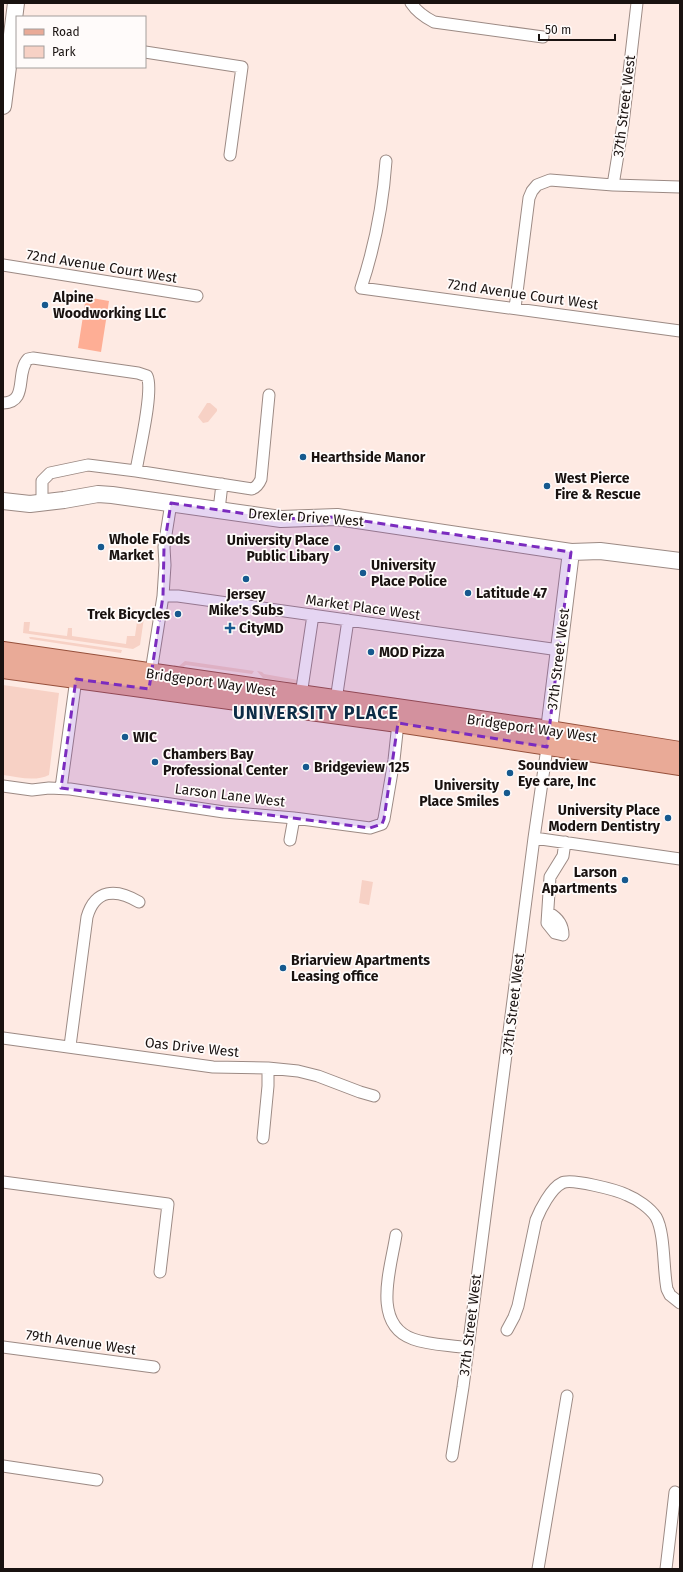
<svg xmlns="http://www.w3.org/2000/svg" width="683" height="1572" viewBox="0 0 683 1572" font-family="'Fira Sans',sans-serif">
<rect width="100%" height="100%" fill="#feeae3"/>
<path fill="#f7d1c5" d="M 207,403 L 210,403 L 217,409 L 217,411 L 208,422 L 203,423 L 198,417 Z
M 133,609 L 141,610 L 141,614 L 144,618 L 140,645 L 133,649 L 23,633 L 24,622 L 30,622 L 29,631 L 67,636 L 68,628 L 72,628 L 72,636 L 126,644 L 127,636 L 135,636 L 138,615 L 130,613 L 131,610 Z
M 29,637 L 32,637 L 122,650 L 121,653 L 30,639 Z
M 185,661 L 254,671 L 252,674 L 186,665 L 178,671 L 174,670 L 174,665 L 179,666 Z
M 257,671 L 262,672 L 264,674 L 298,680 L 297,686 L 288,687 L 288,682 L 263,678 Z
M 3,685 L 59,693 L 49,775 C 35,782 18,777 3,775 Z
M 362,880 L 373,882 L 369,905 L 359,903 Z"/>
<path fill="#feae95" d="M 86,297 L 109,301 L 101,352 L 78,348 Z"/>
<g fill="none" stroke-linecap="round" stroke-linejoin="round">
<g stroke="#9c8a84" stroke-width="13">
<path id="street" d="M 411,3 C 417,12 424,17 434,22 L 543,37
M 145,52 L 242,67 L 230,155
M 386,161 C 383,204 375,246 361,288 L 680,331
M 613,185 L 623,124 L 637,3
M 3,265 L 197,296
M 515,308 L 529,198 L 532,191 L 537,185 L 550,180 L 613,185 L 680,187
M 3,403 C 29,402 15,373 28,359 L 33,358 L 138,373 L 147,376 C 154,391 139,451 136,471
M 42,503 L 42,481 L 50,473 L 88,465 L 136,471 L 252,489 C 257,487 259,484 261,479 L 269,395
M 219,510 L 222,484
M 163,596 L 178,596 L 559,650
M 150,678 L 163,596 L 165,565 L 164,547 L 171,503
M 301,695 L 313,615
M 336,700 L 348,620
M 3,786 L 32,790 L 49,788 L 70,789 L 224,812 L 294,818 L 370,828 L 382,824 L 384,819 L 394,760 L 398,723
M 61,788 L 76,679
M 534,838 L 680,859
M 290,840 L 294,818
M 549,913 C 558,918 563,925 563,935 L 555,933 L 547,923 L 550,877 L 563,856 L 565,842
M 3,1038 L 213,1067 L 268,1068 L 298,1071 L 318,1076 L 360,1092 L 374,1096
M 70,1046 L 87,917 C 95,889 116,888 139,902
M 263,1138 L 268,1086 L 268,1068
M 3,1182 L 168,1204 L 160,1272
M 396,1235 C 391,1268 371,1324 413,1339 C 429,1345 451,1345 467,1348
M 507,1330 L 514,1317 L 518,1306 L 536,1220 C 540,1210 551,1188 562,1183 C 571,1178 617,1190 627,1195 C 637,1199 650,1208 656,1217 C 665,1233 663,1269 667,1289 L 670,1295 L 680,1303
M 3,1347 L 154,1367
M 452,1456 L 463,1387 L 534,838 L 548,741
M 3,1466 L 97,1480
M 538,1569 L 567,1396
M 666,1569 L 675,1492"/>
</g>
<g stroke="#9c8a84" stroke-width="18">
<path id="secondary" d="M 3,106 L 16,3
M 3,501 L 30,504 L 64,500 L 98,494 L 112,495 L 281,519 L 337,517 L 571,552 L 600,551 L 680,561
M 549,730 L 571,552"/>
</g>
<g stroke="#96503b" stroke-width="20">
<path id="primary" d="M 3,651 L 549,730 L 680,751
M 3,669 L 398,723 L 680,766"/>
</g>
<use href="#street" stroke="#fff" stroke-width="11"/>
<use href="#secondary" stroke="#fff" stroke-width="16"/>
<use href="#primary" stroke="#e9aa97" stroke-width="18"/>
</g>
<path fill="#7b2cbf" fill-opacity="0.2" stroke="#7b2cbf" stroke-width="3" stroke-dasharray="8 5" stroke-linejoin="round" d="M 171,503 L 281,519 L 337,517 L 571,552 L 547,747 L 398,723 L 384,819 L 382,824 L 370,828 L 61,788 L 76,679 L 149,689 L 163,596 L 164,547 Z"/>
<g fill="#16598e" stroke="#fffbfa" stroke-width="1.5">
<circle cx="45" cy="305" r="4"/>
<circle cx="303" cy="457" r="4"/>
<circle cx="547" cy="486" r="4"/>
<circle cx="101" cy="547" r="4"/>
<circle cx="337" cy="548" r="4"/>
<circle cx="363" cy="573" r="4"/>
<circle cx="246" cy="579" r="4"/>
<circle cx="468" cy="593" r="4"/>
<circle cx="178" cy="614" r="4"/>
<path d="M228 622h4v4h4v4h-4v4h-4v-4h-4v-4h4z"/>
<circle cx="371" cy="652" r="4"/>
<circle cx="125" cy="737" r="4"/>
<circle cx="155" cy="762" r="4"/>
<circle cx="306" cy="767" r="4"/>
<circle cx="510" cy="773" r="4"/>
<circle cx="507" cy="793" r="4"/>
<circle cx="668" cy="818" r="4"/>
<circle cx="625" cy="880" r="4"/>
<circle cx="283" cy="968" r="4"/>
</g>
<g text-anchor="middle" stroke-width="3.5" stroke-linejoin="round" paint-order="stroke">
<g font-size="14" fill="#191210" stroke="#fffbfa">
<text transform="translate(624 106) rotate(-83)" y="5">37th Street West</text>
<text transform="translate(102 266) rotate(9)" y="5">72nd Avenue Court West</text>
<text transform="translate(523 294) rotate(8)" y="5">72nd Avenue Court West</text>
<text transform="translate(306 517) rotate(4)" y="5">Drexler Drive West</text>
<text transform="translate(363 607) rotate(8)" y="5">Market Place West</text>
<text transform="translate(558 659) rotate(-83)" y="5">37th Street West</text>
<text transform="translate(211 682) rotate(8)" y="5">Bridgeport Way West</text>
<text transform="translate(532 728) rotate(8)" y="5">Bridgeport Way West</text>
<text transform="translate(230 795) rotate(7)" y="5">Larson Lane West</text>
<text transform="translate(513 1004) rotate(-83)" y="5">37th Street West</text>
<text transform="translate(192 1047) rotate(6)" y="5">Oas Drive West</text>
<text transform="translate(470 1325) rotate(-83)" y="5">37th Street West</text>
<text transform="translate(81 1342) rotate(8)" y="5">79th Avenue West</text>
</g>
<g font-size="14" font-weight="bold" fill="#191210" stroke="#fffbfa" text-anchor="start">
<text x="53" y="302">Alpine<tspan x="53" dy="16">Woodworking LLC</tspan></text>
<text x="311" y="462">Hearthside Manor</text>
<text x="555" y="483">West Pierce<tspan x="555" dy="16">Fire &amp; Rescue</tspan></text>
<text x="109" y="544">Whole Foods<tspan x="109" dy="16">Market</tspan></text>
<text x="329" y="545" text-anchor="end">University Place<tspan x="329" dy="16">Public Libary</tspan></text>
<text x="371" y="570">University<tspan x="371" dy="16">Place Police</tspan></text>
<text x="476" y="598">Latitude 47</text>
<text x="246" y="599" text-anchor="middle">Jersey<tspan x="246" dy="16">Mike's Subs</tspan></text>
<text x="170" y="619" text-anchor="end">Trek Bicycles</text>
<text x="239" y="633">CityMD</text>
<text x="379" y="657">MOD Pizza</text>
<text x="133" y="742">WIC</text>
<text x="163" y="759">Chambers Bay<tspan x="163" dy="16">Professional Center</tspan></text>
<text x="518" y="770">Soundview<tspan x="518" dy="16">Eye care, Inc</tspan></text>
<text x="314" y="772">Bridgeview 125</text>
<text x="499" y="790" text-anchor="end">University<tspan x="499" dy="16">Place Smiles</tspan></text>
<text x="660" y="815" text-anchor="end">University Place<tspan x="660" dy="16">Modern Dentistry</tspan></text>
<text x="617" y="877" text-anchor="end">Larson<tspan x="617" dy="16">Apartments</tspan></text>
<text x="291" y="965">Briarview Apartments<tspan x="291" dy="16">Leasing office</tspan></text>
</g>
<g font-size="18" font-weight="bold" letter-spacing="1" fill="#0d2c46" stroke="#fffbfa">
<text x="316" y="719">UNIVERSITY PLACE</text>
</g>
</g>
<rect width="683" height="1572" fill="none" stroke="#191210" stroke-width="8"/>
<rect x="16" y="16" width="130" height="52" fill="#fffbfa" stroke="#a39e9c"/>
<rect x="24" y="29" width="20" height="6" fill="#e9aa97" stroke="#a39e9c"/>
<text x="52" y="36" font-size="12" fill="#191210">Road</text>
<rect x="24" y="46" width="20" height="12" fill="#f7d1c5" stroke="#a39e9c"/>
<text x="52" y="56" font-size="12" fill="#191210">Park</text>
<path d="M539 34v6h76v-6" fill="none" stroke="#191210" stroke-width="2"/>
<text x="545" y="34" font-size="12" fill="#191210" stroke="#fffbfa" stroke-width="3" paint-order="stroke">50 m</text>
</svg>
